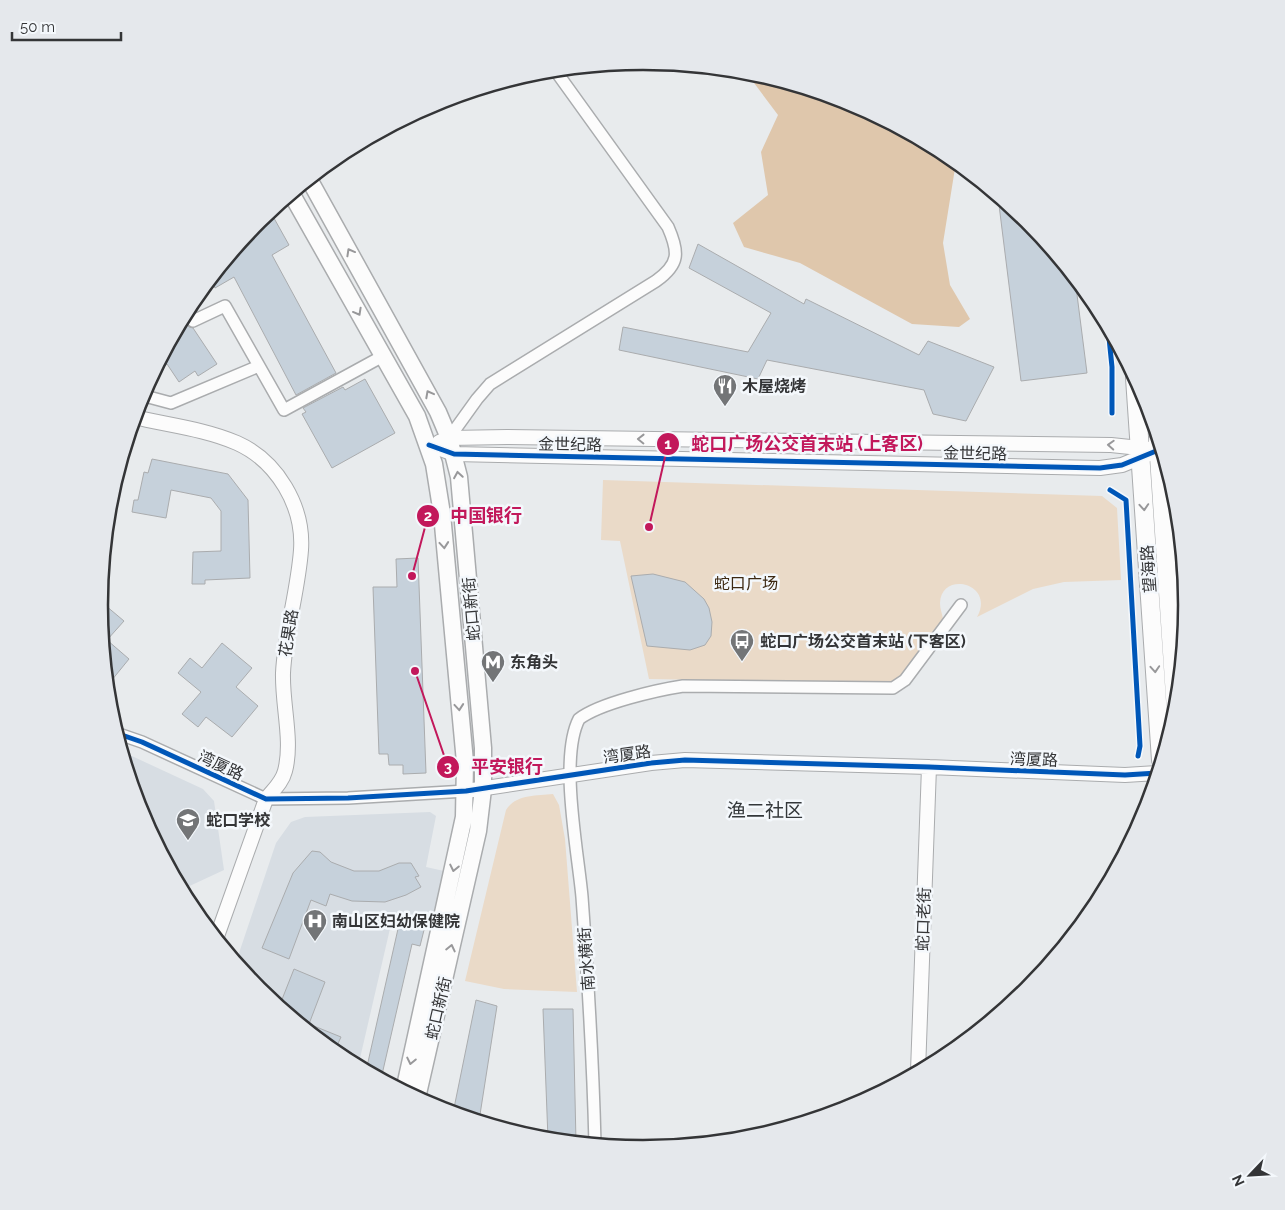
<svg xmlns="http://www.w3.org/2000/svg" width="1285" height="1210" viewBox="0 0 1285 1210" font-family="Raleway,'Noto Sans SC',sans-serif">
<rect width="100%" height="100%" fill="#e8ebed"/>
<path fill="#d7dde3" d="M 121,751 L 203,789 L 214,801 L 224,870 L 181,890 L 140,813 Z
M 430,812 L 436,816 L 426,867 L 444,871 L 431,922 L 401,916 L 392,920 L 358,1067 L 340,1057 L 258,989 L 236,962 L 276,843 L 291,822 L 305,817 Z"/>
<path fill="#eadac8" d="M 603,480 L 1102,496 L 1117,508 L 1121,580 L 1064,582 L 1033,589 L 977,617 C 996,583 941,570 940,603 C 940,609 942,613 943,619 L 900,679 L 890,683 L 649,679 L 620,541 L 601,540 Z
M 553,794 L 559,805 L 565,839 L 577,992 L 504,989 L 465,981 L 506,810 C 516,794 536,796 553,794 Z"/>
<path fill="#dfc7ac" d="M 745,71 L 851,103 L 945,153 L 956,162 L 943,243 L 950,285 L 970,319 L 959,327 L 912,324 L 800,263 L 744,247 L 733,223 L 768,195 L 761,152 L 778,115 Z"/>
<path fill="#c6d1db" stroke="#aaacae" d="M 998,197 L 1027,221 L 1075,279 L 1087,373 L 1021,381 Z
M 270,211 L 289,245 L 272,255 L 336,373 L 296,395 L 234,277 L 215,288 L 210,279 L 258,220 Z
M 698,244 L 804,304 L 806,299 L 919,355 L 928,341 L 994,367 L 966,421 L 933,414 L 924,390 L 767,360 L 758,379 L 619,350 L 623,327 L 748,352 L 771,313 L 689,268 Z
M 183,318 L 189,327 L 193,328 L 217,364 L 198,376 L 195,371 L 179,382 L 167,364 L 153,373 Z
M 365,379 L 395,433 L 332,468 L 302,414 L 306,412 L 303,408 L 343,387 L 345,390 Z
M 152,459 L 228,474 L 248,500 L 250,578 L 205,580 L 205,584 L 192,584 L 193,552 L 221,551 L 221,511 L 211,498 L 171,490 L 166,518 L 132,512 L 134,500 L 138,500 L 144,472 L 148,473 Z
M 418,558 L 426,773 L 403,774 L 403,765 L 389,765 L 388,754 L 379,754 L 373,587 L 397,587 L 396,559 Z
M 653,574 L 685,582 L 704,599 L 709,608 L 712,622 L 711,636 L 705,645 L 690,650 L 647,646 L 631,576 Z
M 99,600 L 124,621 L 107,640 L 129,659 L 107,686 Z
M 222,643 L 252,668 L 236,687 L 258,706 L 232,737 L 206,717 L 198,727 L 182,714 L 201,692 L 178,673 L 190,658 L 202,668 Z
M 312,851 L 320,852 L 331,862 L 354,871 L 379,871 L 399,863 L 411,863 L 419,876 L 415,877 L 421,887 L 406,895 L 385,902 L 352,901 L 330,894 L 326,906 L 311,900 L 289,959 L 262,948 L 293,873 Z
M 400,920 L 425,926 L 420,946 L 412,944 L 381,1079 L 366,1071 Z
M 294,969 L 325,982 L 309,1024 L 341,1037 L 334,1052 L 279,1007 Z
M 476,1000 L 497,1006 L 479,1121 L 453,1113 Z
M 543,1009 L 573,1009 L 576,1142 L 548,1139 Z"/>
<g fill="none" stroke-linecap="round" stroke-linejoin="round">
<g stroke="#aaacae" stroke-width="14">
<path id="minor" d="M 187,310 L 193,321 L 225,306 L 284,410 L 383,356
M 141,395 L 171,403 L 259,366
M 449,438 L 477,399 L 490,384 L 656,281 C 680,264 679,252 668,227 L 555,70
M 116,733 L 142,742 L 266,799 L 348,798 L 466,791
M 595,1144 C 593,1062 588,979 582,897 C 578,852 559,758 579,719 C 600,703 657,690 683,686 L 893,688 L 905,680 L 961,605"/>
</g>
<g stroke="#aaacae" stroke-width="16">
<path id="tertiary" d="M 134,417 C 167,425 205,429 237,443 C 277,461 304,506 301,550 C 298,591 285,632 283,673 C 282,705 293,741 285,771 C 282,783 273,790 266,799 L 216,939
M 439,442 L 449,438 L 507,437 L 1111,445 L 1149,449
M 429,445 L 454,454 L 1100,468 L 1122,465 L 1161,449
M 466,791 L 651,763 L 685,760 L 929,767 L 1125,775 L 1157,773
M 918,1071 L 929,767"/>
</g>
<g stroke="#aaacae" stroke-width="19">
<path id="secondary" d="M 309,179 L 438,412 L 449,438 L 459,477 L 483,748 L 483,789 L 478,831 L 417,1098
M 291,193 L 417,416 L 434,464 L 442,514 L 465,762 L 464,817 L 404,1091"/>
</g>
<g stroke="#aaacae" stroke-width="20">
<path id="primary" d="M 1135,378 L 1161,760
M 1158,441 L 1176,712"/>
</g>
<use href="#minor" stroke="#fcfcfc" stroke-width="11"/>
<use href="#tertiary" stroke="#fcfcfc" stroke-width="14"/>
<use href="#secondary" stroke="#fcfcfc" stroke-width="16"/>
<use href="#primary" stroke="#fcfcfc" stroke-width="18"/>
<g stroke="#f4f8fc" stroke-width="8">
<path id="cycleway" d="M 1108,328 L 1112,367 L 1112,413
M 429,445 L 454,454 L 1100,468 L 1122,465 L 1161,449
M 1110,490 L 1126,500 L 1140,746 L 1138,756
M 116,733 L 142,742 L 266,799 L 348,798 L 466,791 L 651,763 L 685,760 L 929,767 L 1125,775 L 1157,773"/>
</g>
<use href="#cycleway" stroke="#0057b8" stroke-width="5"/>
</g>
<defs><path id="oneway-chevron" d="M-2-3.5L2.5 0L-2 3.5" fill="none" stroke-width="1.6" stroke-linecap="round" stroke-linejoin="round" transform="scale(1.25)"/></defs>
<g stroke="#98989a">
<use href="#oneway-chevron" transform="translate(350 252) rotate(-119)"/>
<use href="#oneway-chevron" transform="translate(358 312) rotate(61)"/>
<use href="#oneway-chevron" transform="translate(429 394) rotate(-118)"/>
<use href="#oneway-chevron" transform="translate(641 439) rotate(-179)"/>
<use href="#oneway-chevron" transform="translate(1111 445) rotate(-177)"/>
<use href="#oneway-chevron" transform="translate(458 475) rotate(-99)"/>
<use href="#oneway-chevron" transform="translate(1144 507) rotate(86)"/>
<use href="#oneway-chevron" transform="translate(444 545) rotate(85)"/>
<use href="#oneway-chevron" transform="translate(1155 669) rotate(86)"/>
<use href="#oneway-chevron" transform="translate(459 707) rotate(85)"/>
<use href="#oneway-chevron" transform="translate(454 868) rotate(102)"/>
<use href="#oneway-chevron" transform="translate(451 948) rotate(-77)"/>
<use href="#oneway-chevron" transform="translate(411 1061) rotate(102)"/>
</g>
<defs>
<g id="restaurant-pin" transform="scale(1.25)"><path d="M0 17L-7.5 6A9.5 9.5 0 1 1 7.5 6Z" fill="#737577" stroke="#f4f8fc"/><path d="M-5-6h1v4h1v-4h1v4h1v-4h1v5L-1.5 .5V6h-2V.5L-5-1ZM5-6V6H3V1.5H1.5Q1.5-4 5-6Z" fill="#fff"/></g>
<g id="bus-pin" transform="scale(1.25)"><path d="M0 17L-7.5 6A9.5 9.5 0 1 1 7.5 6Z" fill="#737577" stroke="#f4f8fc"/><path d="M-5-6H5V4H4V6H2V4H-2V6H-4V4H-5ZM-3.5-4V0h7V-4ZM-3.5 1.2v1.5H-2V1.2ZM2 1.2v1.5H3.5V1.2Z" fill="#fff"/></g>
<g id="metro-pin" transform="scale(1.25)"><path d="M0 17L-7.5 6A9.5 9.5 0 1 1 7.5 6Z" fill="#737577" stroke="#f4f8fc"/><path d="M-5.5 5V-5H-3L0 0L3-5H5.5V5H3V-.5L0 4L-3-.5V5Z" fill="#fff"/></g>
<g id="school-pin" transform="scale(1.25)"><path d="M0 17L-7.5 6A9.5 9.5 0 1 1 7.5 6Z" fill="#737577" stroke="#f4f8fc"/><path d="M0-5L7-2L0 1L-7-2ZM-4 1L0 2.5L4 1V4Q0 6-4 4Z" fill="#fff"/></g>
<g id="hospital-pin" transform="scale(1.25)"><path d="M0 17L-7.5 6A9.5 9.5 0 1 1 7.5 6Z" fill="#737577" stroke="#f4f8fc"/><path d="M-5-5h3v3.5h4V-5h3V5h-3V1.5h-4V5h-3Z" fill="#fff"/></g>
</defs>
<g fill-rule="evenodd">
<use href="#restaurant-pin" x="725" y="386"/>
<use href="#bus-pin" x="742" y="641"/>
<use href="#metro-pin" x="493" y="662"/>
<use href="#school-pin" x="188" y="820"/>
<use href="#hospital-pin" x="315" y="921"/>
</g>
<g text-anchor="middle" stroke-width="5" stroke-linejoin="round" paint-order="stroke">
<g font-size="16" font-weight="bold" fill="#343537" stroke="#f4f8fc" text-anchor="start">
<text x="742" y="392">木屋烧烤</text>
<text x="760" y="647">蛇口广场公交首末站 (下客区)</text>
<text x="510" y="668">东角头</text>
<text x="206" y="826">蛇口学校</text>
<text x="332" y="927">南山区妇幼保健院</text>
</g>
<g font-size="16" fill="#343537" stroke="#f4f8fc">
<text transform="translate(570 444) rotate(1)" y="6">金世纪路</text>
<text transform="translate(975 453) rotate(1)" y="6">金世纪路</text>
<text transform="translate(1148 569) rotate(-94)" y="6">望海路</text>
<text transform="translate(471 609) rotate(-95)" y="6">蛇口新街</text>
<text transform="translate(288 633) rotate(-81)" y="6">花果路</text>
<text transform="translate(627 754) rotate(-8)" y="6">湾厦路</text>
<text transform="translate(1034 759) rotate(2)" y="6">湾厦路</text>
<text transform="translate(221 765) rotate(25)" y="6">湾厦路</text>
<text transform="translate(923 919) rotate(-88)" y="6">蛇口老街</text>
<text transform="translate(586 959) rotate(-94)" y="6">南水横街</text>
<text transform="translate(438 1008) rotate(-77)" y="6">蛇口新街</text>
</g>
<g font-size="16" fill="#3d2912" stroke="#f4f8fc">
<text x="746" y="589">蛇口广场</text>
</g>
<g font-size="19" fill="#34383b" stroke="#f4f8fc">
<text x="765" y="817">渔二社区</text>
</g>
</g>
<path d="M0 0H1285V1210H0ZM108 605a535 535 0 1 1 1070 0a535 535 0 1 1-1070 0Z" fill="#e5e8ec" fill-rule="evenodd"/>
<path fill="none" stroke="#343537" stroke-width="2.5" d="M108 605a535 535 0 1 1 1070 0a535 535 0 1 1-1070 0Z"/>
<path fill="none" stroke="#c2185b" stroke-width="2" d="M649 527L668 444M412 576L428 516M415 671L448 767"/>
<g fill="#c2185b" stroke="#f4f8fc" stroke-width="2">
<circle cx="649" cy="527" r="5"/>
<circle cx="412" cy="576" r="5"/>
<circle cx="415" cy="671" r="5"/>
<circle cx="668" cy="444" r="12"/>
<circle cx="428" cy="516" r="12"/>
<circle cx="448" cy="767" r="12"/>
</g>
<g font-size="15" text-anchor="middle" font-weight="bold" fill="#fff">
<text x="668" y="449">1</text>
<text x="428" y="521">2</text>
<text x="448" y="772">3</text>
</g>
<g font-size="18" text-anchor="middle" font-weight="bold" fill="#c2185b" stroke="#f4f8fc" stroke-width="5" stroke-linejoin="round" paint-order="stroke">
<text x="807" y="450">蛇口广场公交首末站 (上客区)</text>
<text x="486" y="522">中国银行</text>
<text x="507" y="773">平安银行</text>
</g>
<g transform="translate(1250 1175) rotate(245)" stroke="#f4f8fc" stroke-width="4" paint-order="stroke">
<path d="M0-4L9 19L0 12L-9 19Z" fill="#343537"/>
<text y="-8" font-size="14" font-weight="bold" text-anchor="middle" fill="#343537">N</text>
</g>
<path d="M12 32v8h109v-8" fill="none" stroke="#343537" stroke-width="2.5"/>
<text x="20" y="32" font-size="15" fill="#343537" stroke="#f4f8fc" stroke-width="4" paint-order="stroke">50 m</text>
</svg>
